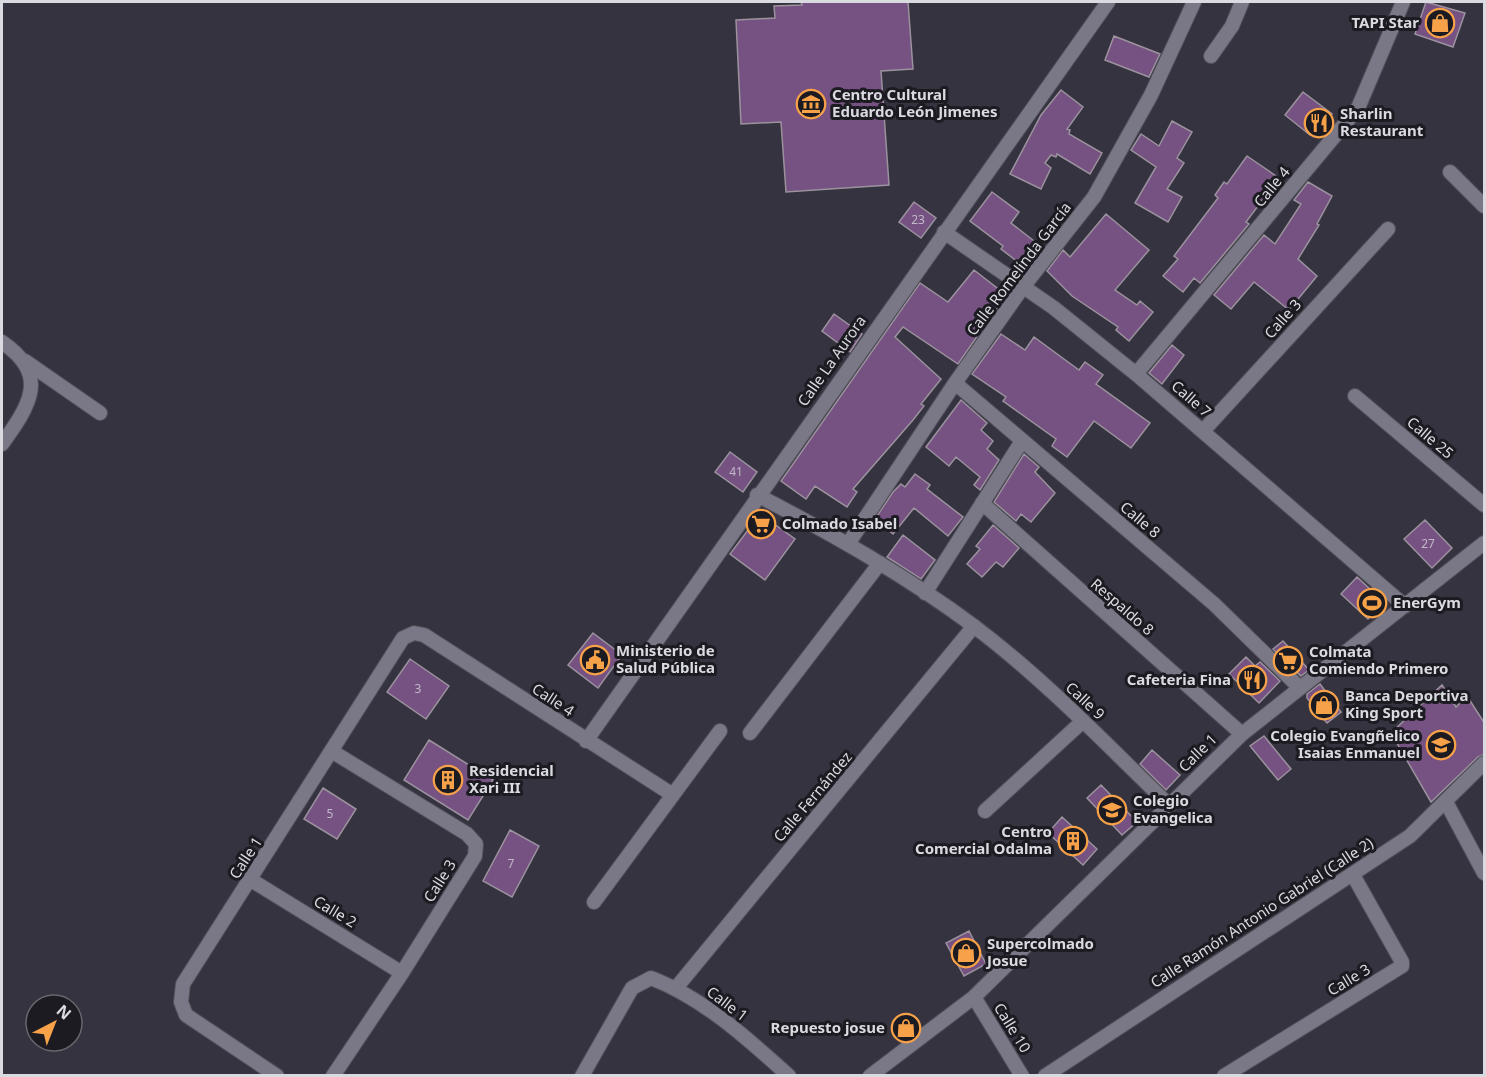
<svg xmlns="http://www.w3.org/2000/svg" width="1486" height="1077" viewBox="0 0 1486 1077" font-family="'Noto Sans',sans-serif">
<rect width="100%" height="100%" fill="#34333f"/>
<path fill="#755281" stroke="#9b929e" stroke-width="1.5" d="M 801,2 L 908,2 L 913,69 L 881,71 L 889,185 L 786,192 L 781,122 L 741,124 L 736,20 L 775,18 L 774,6 L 802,5 Z
M 1426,2 L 1465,13 L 1453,47 L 1415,34 Z
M 1114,36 L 1160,54 L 1149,77 L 1105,60 Z
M 1061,90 L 1083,107 L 1067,129 L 1070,130 L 1069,134 L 1102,153 L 1090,174 L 1057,154 L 1056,157 L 1051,155 L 1045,163 L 1051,168 L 1041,189 L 1010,174 L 1041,115 Z
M 1303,92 L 1332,114 L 1324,124 L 1319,121 L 1310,135 L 1285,115 Z
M 1172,121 L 1192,132 L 1177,158 L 1184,163 L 1167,189 L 1182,197 L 1168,222 L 1135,203 L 1156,167 L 1131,150 L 1141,134 L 1159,146 Z
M 1247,156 L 1279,178 L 1246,222 L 1249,224 L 1200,283 L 1194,278 L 1183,292 L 1163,276 L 1178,259 L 1174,256 L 1218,198 L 1215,195 L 1224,182 L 1227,184 Z
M 1308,182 L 1332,196 L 1317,224 L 1319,225 L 1298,259 L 1317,276 L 1289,310 L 1254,282 L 1231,309 L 1214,295 L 1264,235 L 1275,244 L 1301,204 L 1294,200 Z
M 992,192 L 1019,212 L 1011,223 L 1043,248 L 1034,258 L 1031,255 L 1023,266 L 1001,249 L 1003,246 L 970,221 Z
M 914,202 L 936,218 L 921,238 L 899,222 Z
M 1106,214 L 1149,250 L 1115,290 L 1137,305 L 1140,301 L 1153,312 L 1129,341 L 1116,330 L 1118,327 L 1072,296 L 1047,271 L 1063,250 L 1070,257 Z
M 974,270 L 1006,295 L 958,364 L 903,327 L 895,337 L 941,379 L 921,404 L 924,406 L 913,420 L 853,489 L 857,492 L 847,507 L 815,486 L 806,499 L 781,481 L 920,283 L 948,302 Z
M 834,314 L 862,334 L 850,352 L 822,331 Z
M 1001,334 L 1025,350 L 1034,337 L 1079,370 L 1085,362 L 1103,375 L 1096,384 L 1150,423 L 1131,448 L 1094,421 L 1067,457 L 1052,446 L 1056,439 L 1003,401 L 1006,397 L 972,374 Z
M 1172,345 L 1184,355 L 1162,384 L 1149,373 Z
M 961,400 L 987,423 L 981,430 L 993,441 L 987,449 L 999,460 L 980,490 L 974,485 L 980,477 L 956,457 L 949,466 L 926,447 Z
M 730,452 L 757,472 L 743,492 L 715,472 Z
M 1024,454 L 1039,467 L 1035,472 L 1055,493 L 1031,522 L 1021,514 L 1016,521 L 994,502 Z
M 915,474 L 930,485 L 927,489 L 963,517 L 948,536 L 914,508 L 893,534 L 875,519 L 893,492 L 901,484 L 905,487 Z
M 760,514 L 795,539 L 765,580 L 730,554 Z
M 1425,520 L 1452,548 L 1432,568 L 1404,539 Z
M 993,525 L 1019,548 L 1003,567 L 996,562 L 982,577 L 967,564 L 980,549 L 976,546 Z
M 903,535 L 935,560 L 921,579 L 887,557 Z
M 1357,577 L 1384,602 L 1368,619 L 1341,594 Z
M 593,633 L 622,655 L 598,688 L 568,665 Z
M 1283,641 L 1309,670 L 1301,676 L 1273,649 Z
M 1246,657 L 1255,666 L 1260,662 L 1280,681 L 1259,703 L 1229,674 Z
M 410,659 L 449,686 L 426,719 L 387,692 Z
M 1320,684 L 1341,712 L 1327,723 L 1307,698 L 1307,694 Z
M 1442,685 L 1456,707 L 1467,696 L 1485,724 L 1485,754 L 1478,757 L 1431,802 L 1391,733 Z
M 1264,736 L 1291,769 L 1278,780 L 1250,746 Z
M 429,740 L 493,780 L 468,820 L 404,780 Z
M 1152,750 L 1180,775 L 1166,790 L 1140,764 Z
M 1101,785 L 1137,822 L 1122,835 L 1087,798 Z
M 323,788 L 356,809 L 337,839 L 304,819 Z
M 1062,817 L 1097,849 L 1083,865 L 1048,833 Z
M 510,830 L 539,846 L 512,897 L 483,881 Z
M 969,931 L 986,964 L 964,976 L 946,943 Z"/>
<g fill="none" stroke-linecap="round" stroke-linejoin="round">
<g stroke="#51505a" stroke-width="16">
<path id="street" d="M 1211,56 L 1232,26 L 1242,2
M 1450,172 L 1484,206
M 944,232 L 1054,308 L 1136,374 L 1405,606
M 2,342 C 50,375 30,405 2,444
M 25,361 L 100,413
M 1136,374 L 1358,108 L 1403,2
M 955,383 L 1214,604 L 1299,687
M 1355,396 L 1484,505
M 1203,431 L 1388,229
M 757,495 C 832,534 907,576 975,627 C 1045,680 1106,744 1169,805
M 982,503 L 1242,734
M 848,544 L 955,383 L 1023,287 L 1094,197 L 1151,95 L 1194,2
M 925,593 L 1022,441
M 750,733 L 880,563
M 586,741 L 1108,2
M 1446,802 L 1484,873
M 985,811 L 1083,721
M 251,880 L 402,973
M 594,902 L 720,731
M 676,988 L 974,626
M 974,997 L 1022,1076
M 277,1076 L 186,1015 L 181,1002 L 183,984 L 403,638 L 414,633 L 424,635 L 673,795
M 333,1076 L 402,973 L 475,856 L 476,844 L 467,834 L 333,752
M 582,1076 L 632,988 L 651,978 C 703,998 747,1038 789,1076
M 870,1076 L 974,997 L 1242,734 L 1484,543
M 1045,1076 L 1410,836 L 1484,763
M 1224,1076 L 1402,966 L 1402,962 L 1353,875"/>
</g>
<use href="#street" stroke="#7a7886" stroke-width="14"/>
</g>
<defs>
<g id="shop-ring" transform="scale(1.5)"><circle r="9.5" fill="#1c1b21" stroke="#f7a149" stroke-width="1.5"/><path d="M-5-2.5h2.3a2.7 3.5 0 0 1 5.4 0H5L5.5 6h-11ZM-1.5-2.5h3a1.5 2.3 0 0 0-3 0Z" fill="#f7a149"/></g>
<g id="museum-ring" transform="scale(1.5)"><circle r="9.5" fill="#1c1b21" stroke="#f7a149" stroke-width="1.5"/><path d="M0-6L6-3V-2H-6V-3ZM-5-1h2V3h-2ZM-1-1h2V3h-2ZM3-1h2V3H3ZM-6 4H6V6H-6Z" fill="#f7a149"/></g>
<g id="restaurant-ring" transform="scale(1.5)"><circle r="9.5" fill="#1c1b21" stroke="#f7a149" stroke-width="1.5"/><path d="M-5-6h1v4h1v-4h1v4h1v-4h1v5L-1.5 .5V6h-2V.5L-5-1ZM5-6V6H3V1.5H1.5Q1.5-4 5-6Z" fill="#f7a149"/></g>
<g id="supermarket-ring" transform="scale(1.5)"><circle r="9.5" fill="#1c1b21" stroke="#f7a149" stroke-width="1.5"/><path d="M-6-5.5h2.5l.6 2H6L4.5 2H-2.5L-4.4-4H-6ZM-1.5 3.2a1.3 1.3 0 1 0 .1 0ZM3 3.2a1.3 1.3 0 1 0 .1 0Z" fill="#f7a149"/></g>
<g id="stadium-ring" transform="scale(1.5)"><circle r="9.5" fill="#1c1b21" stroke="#f7a149" stroke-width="1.5"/><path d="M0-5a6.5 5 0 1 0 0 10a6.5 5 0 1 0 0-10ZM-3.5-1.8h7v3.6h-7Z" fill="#f7a149"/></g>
<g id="civic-ring" transform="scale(1.5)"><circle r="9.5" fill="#1c1b21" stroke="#f7a149" stroke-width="1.5"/><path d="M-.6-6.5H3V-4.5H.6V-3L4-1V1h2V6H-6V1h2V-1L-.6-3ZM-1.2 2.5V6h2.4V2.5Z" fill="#f7a149"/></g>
<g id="school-ring" transform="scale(1.5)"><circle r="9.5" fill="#1c1b21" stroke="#f7a149" stroke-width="1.5"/><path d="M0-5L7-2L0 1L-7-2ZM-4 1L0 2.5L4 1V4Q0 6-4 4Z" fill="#f7a149"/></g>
<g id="building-ring" transform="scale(1.5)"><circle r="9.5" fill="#1c1b21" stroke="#f7a149" stroke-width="1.5"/><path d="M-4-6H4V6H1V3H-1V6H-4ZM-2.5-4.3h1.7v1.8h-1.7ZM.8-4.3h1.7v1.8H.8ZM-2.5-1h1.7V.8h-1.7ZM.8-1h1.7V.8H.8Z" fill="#f7a149"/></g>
</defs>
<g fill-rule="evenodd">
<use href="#shop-ring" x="1440" y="23"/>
<use href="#museum-ring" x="811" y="104"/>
<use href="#restaurant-ring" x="1319" y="123"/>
<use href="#supermarket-ring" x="761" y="524"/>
<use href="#stadium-ring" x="1372" y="603"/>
<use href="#civic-ring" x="595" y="660"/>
<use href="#supermarket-ring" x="1288" y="661"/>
<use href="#restaurant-ring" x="1252" y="680"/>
<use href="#shop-ring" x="1324" y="705"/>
<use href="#school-ring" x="1441" y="745"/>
<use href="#building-ring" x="448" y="780"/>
<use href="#school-ring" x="1112" y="810"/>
<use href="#building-ring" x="1073" y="841"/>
<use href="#shop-ring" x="966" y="953"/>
<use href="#shop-ring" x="906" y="1028"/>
</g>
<g text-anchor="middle" stroke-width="6" stroke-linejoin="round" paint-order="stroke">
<g font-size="12" fill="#c1b8c9">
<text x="918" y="224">23</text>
<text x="736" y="476">41</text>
<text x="1428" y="548">27</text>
<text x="418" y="693">3</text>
<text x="330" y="818">5</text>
<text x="511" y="868">7</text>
</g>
<g font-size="15" font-weight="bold" fill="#dadae1" stroke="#1c1b21" text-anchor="start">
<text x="1419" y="28" text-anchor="end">TAPI Star</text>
<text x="832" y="100">Centro Cultural<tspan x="832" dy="17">Eduardo León Jimenes</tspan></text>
<text x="1340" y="119">Sharlin<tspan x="1340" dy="17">Restaurant</tspan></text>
<text x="782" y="529">Colmado Isabel</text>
<text x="1393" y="608">EnerGym</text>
<text x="616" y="656">Ministerio de<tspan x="616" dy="17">Salud Pública</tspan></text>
<text x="1309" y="657">Colmata<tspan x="1309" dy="17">Comiendo Primero</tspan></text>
<text x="1231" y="685" text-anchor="end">Cafeteria Fina</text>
<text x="1345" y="701">Banca Deportiva<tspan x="1345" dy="17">King Sport</tspan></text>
<text x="1420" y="741" text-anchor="end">Colegio Evangñelico<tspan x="1420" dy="17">Isaias Enmanuel</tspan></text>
<text x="469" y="776">Residencial<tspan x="469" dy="17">Xari III</tspan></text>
<text x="1133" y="806">Colegio<tspan x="1133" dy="17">Evangelica</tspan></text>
<text x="1052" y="837" text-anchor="end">Centro<tspan x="1052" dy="17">Comercial Odalma</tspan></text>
<text x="987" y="949">Supercolmado<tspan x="987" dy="17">Josue</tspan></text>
<text x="885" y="1033" text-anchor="end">Repuesto josue</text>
</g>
<g font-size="15" fill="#dadae1" stroke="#1c1b21">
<text transform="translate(1272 187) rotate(-51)" y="5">Calle 4</text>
<text transform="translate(1019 269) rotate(-53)" y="5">Calle Romelinda García</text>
<text transform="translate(1283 319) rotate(-48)" y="5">Calle 3</text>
<text transform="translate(832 361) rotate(-55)" y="5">Calle La Aurora</text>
<text transform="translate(1191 399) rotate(41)" y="5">Calle 7</text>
<text transform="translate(1430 438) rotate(40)" y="5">Calle 25</text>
<text transform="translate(1140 520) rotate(40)" y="5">Calle 8</text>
<text transform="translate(1122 607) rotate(41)" y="5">Respaldo 8</text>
<text transform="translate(553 700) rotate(33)" y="5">Calle 4</text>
<text transform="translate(1085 701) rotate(43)" y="5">Calle 9</text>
<text transform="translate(1198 753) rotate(-45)" y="5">Calle 1</text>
<text transform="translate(813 797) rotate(-50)" y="5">Calle Fernández</text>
<text transform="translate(246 858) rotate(-57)" y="5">Calle 1</text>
<text transform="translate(440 881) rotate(-58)" y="5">Calle 3</text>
<text transform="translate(335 912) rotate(31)" y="5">Calle 2</text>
<text transform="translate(1262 913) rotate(-33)" y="5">Calle Ramón Antonio Gabriel (Calle 2)</text>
<text transform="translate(1349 980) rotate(-31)" y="5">Calle 3</text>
<text transform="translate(727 1004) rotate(37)" y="5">Calle 1</text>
<text transform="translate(1012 1028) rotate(58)" y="5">Calle 10</text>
</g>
</g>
<rect width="1486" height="1077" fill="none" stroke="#dadae1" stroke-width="6"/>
<g transform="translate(54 1023) rotate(42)"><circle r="28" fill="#1c1b21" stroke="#68676e" stroke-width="1.5"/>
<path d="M0-4.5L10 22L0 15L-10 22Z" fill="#f7a149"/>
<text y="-9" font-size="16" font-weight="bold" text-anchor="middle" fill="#dadae1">N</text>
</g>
</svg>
